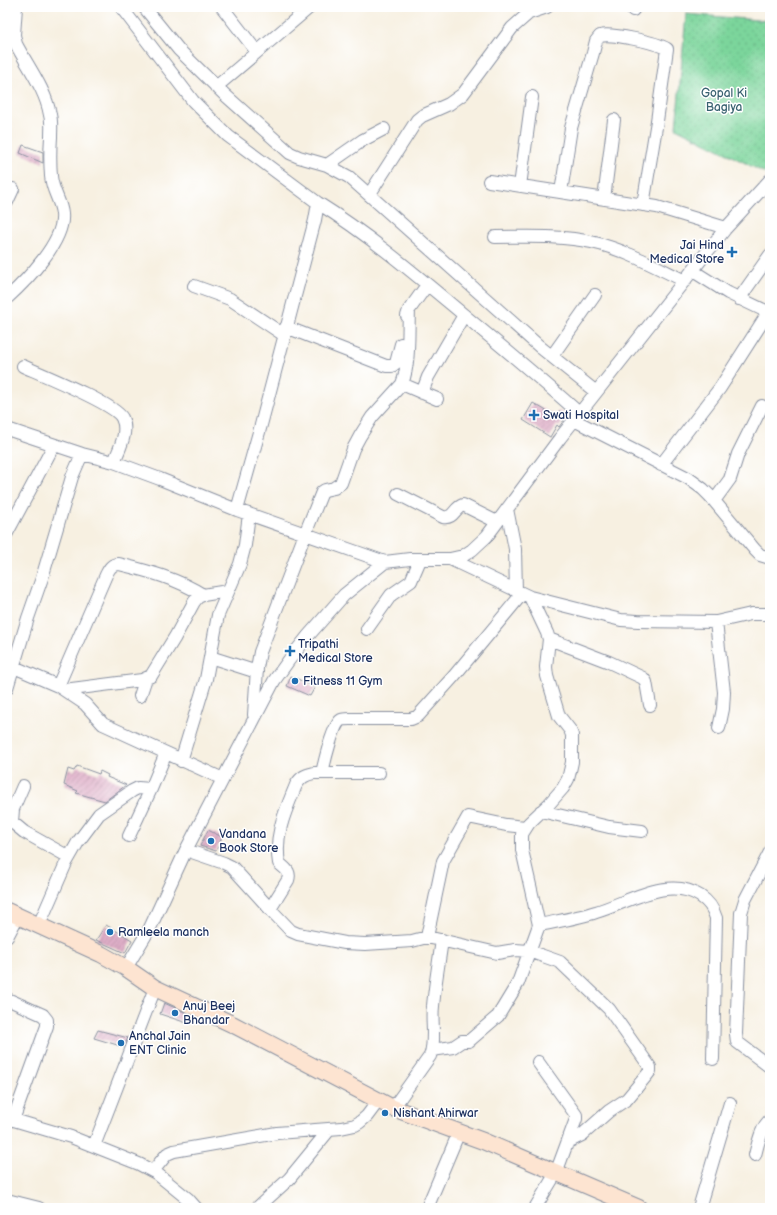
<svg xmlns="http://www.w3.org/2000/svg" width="777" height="1215" viewBox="0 0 777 1215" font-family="'Balsamiq Sans',sans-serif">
<defs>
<pattern id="park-dots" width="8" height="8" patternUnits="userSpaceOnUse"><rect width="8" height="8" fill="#7cd59b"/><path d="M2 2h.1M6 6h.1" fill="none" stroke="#6bb788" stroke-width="1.8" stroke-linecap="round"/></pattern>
<pattern id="building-hatch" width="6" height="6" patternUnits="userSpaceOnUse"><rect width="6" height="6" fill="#dfaec7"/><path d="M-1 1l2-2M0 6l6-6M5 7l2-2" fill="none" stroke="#b48ea5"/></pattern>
</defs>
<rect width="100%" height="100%" fill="#fff"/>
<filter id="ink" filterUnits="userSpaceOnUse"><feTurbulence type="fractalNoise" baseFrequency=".025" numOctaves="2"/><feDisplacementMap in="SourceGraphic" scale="8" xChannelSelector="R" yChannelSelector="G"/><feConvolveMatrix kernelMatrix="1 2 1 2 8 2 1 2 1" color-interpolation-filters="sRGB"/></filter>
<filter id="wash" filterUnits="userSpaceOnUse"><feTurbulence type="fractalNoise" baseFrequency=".012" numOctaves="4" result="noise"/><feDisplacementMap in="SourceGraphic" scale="16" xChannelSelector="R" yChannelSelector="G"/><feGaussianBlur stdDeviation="0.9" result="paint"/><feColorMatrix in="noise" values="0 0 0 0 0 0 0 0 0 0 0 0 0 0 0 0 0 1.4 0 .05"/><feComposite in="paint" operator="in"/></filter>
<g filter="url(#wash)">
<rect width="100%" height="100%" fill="#f7f0e1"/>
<path fill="url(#park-dots)" stroke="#4c827c" d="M 686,14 L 770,21 L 770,168 L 765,173 L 676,128 Z"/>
<g id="blocks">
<path fill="url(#building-hatch)" d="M 23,145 L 43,152 L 43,163 L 20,153 Z
M 533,403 L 555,416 L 559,411 L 567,416 L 559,427 L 557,425 L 550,437 L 523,420 Z
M 291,676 L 315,687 L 310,696 L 287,686 Z
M 77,766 L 99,774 L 100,771 L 108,775 L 107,777 L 126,785 L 105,801 L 76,793 L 78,791 L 64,785 L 68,769 L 74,771 Z
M 208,830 L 222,837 L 216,851 L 200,846 Z
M 106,925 L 132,940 L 125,953 L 96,940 Z
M 164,1003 L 189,1014 L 187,1023 L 160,1014 Z
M 98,1030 L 128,1038 L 124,1047 L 94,1038 Z"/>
</g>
</g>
<g filter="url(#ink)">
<use href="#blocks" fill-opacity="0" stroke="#8990a0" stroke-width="1"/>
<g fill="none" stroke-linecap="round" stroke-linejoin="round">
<g stroke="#8990a0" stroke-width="14">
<path id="minor" d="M 121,7 L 193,101 L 228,136 L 318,203 L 315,220 L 261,425 L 237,510
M 144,7 L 179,50 L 224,94 L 290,153 L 299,157 L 327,165 L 349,177 L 540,347 L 596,392
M 222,7 L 257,52
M 633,10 L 635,7
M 216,87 L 310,7
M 327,165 L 363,140 L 384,129
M 489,181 L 657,207 L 726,228
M 520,186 L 532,97
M 561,192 L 571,128 L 593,53 L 596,41 L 600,36 C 611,33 656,42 667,49 L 657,121 L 643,205
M 369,195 L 417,120 L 422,116 L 449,104 L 463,94 L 512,28 L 529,13 L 547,7
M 604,199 L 614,120
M 7,202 L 13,189
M 318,203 C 366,233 409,269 452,305 C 495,341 538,376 579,413
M 495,237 C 525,237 562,235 591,242 C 624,249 654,266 685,281
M 693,271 L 728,293 L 770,313
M 194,286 L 230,299 L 284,335
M 7,298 C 26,281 65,241 62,214 C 61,201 52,191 51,176 C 50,163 50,150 51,137 C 51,130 52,122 50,115 C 46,90 28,67 16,44 L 14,35 L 16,7
M 739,299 L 770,255
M 407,316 L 409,310 L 427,285
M 286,327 L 386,366 L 392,366 L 396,363 L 401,344
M 552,356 L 595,295
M 23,366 C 41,374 115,404 122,418 C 129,432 119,449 114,462
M 402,384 L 437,399
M 422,393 L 428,377 L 464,315
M 574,420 L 688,478 L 703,489 L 710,496 L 755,550 L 760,555 L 770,558
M 7,429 L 82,454 L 114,462 L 160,479 L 237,510 L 385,562
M 661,465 L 720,388 L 768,313
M 398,494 L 443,517 C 454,519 454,508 463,505 L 497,522
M 714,501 L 730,479 L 738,454 L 762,406
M 507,509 L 515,549 L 516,591
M 7,533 L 54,445
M 450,559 L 530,597 L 621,620 L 638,621 L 716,622 L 751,614 L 770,614
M 716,622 L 724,692 L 723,709 L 719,728
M 367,629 L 391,595 L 411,581 L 420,560
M 549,639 L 609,662 L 643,678 L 646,682 L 650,705
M 210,657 L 257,672
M 7,664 L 58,686 L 85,704 L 103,724 L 223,779
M 58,686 L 106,575 C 109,569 111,564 119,564 C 148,571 178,579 203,595
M 7,688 L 28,618 L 42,578 L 72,477 L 82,454
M 64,690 L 142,680 L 151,676 L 175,637 L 194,602 L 198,597 L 203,595 L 228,591
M 140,696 L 146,678
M 254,715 L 257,668 L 260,652 L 305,534 L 322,492 L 325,490 L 334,488 L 341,483 L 353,449 L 360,436 L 372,417 L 402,384 C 410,363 408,333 409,310
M 181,761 L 206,679 L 218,615 L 240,564 L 245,545 L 249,514
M 322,773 C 324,764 333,724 341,720 C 343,719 347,719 350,719 L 411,719 L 418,716 L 454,676 L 522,594
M 23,786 L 13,809 L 12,822 L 24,832 L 69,857
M 541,811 L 609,827 L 642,831
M 129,836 L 151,789 L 166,753
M 186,850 L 224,863 L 232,867 L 270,909 L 291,931 L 298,934 L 345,943 L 365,944 L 412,941 L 427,937 L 497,953 L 515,950 L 529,951 L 560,962 L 609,1009 L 650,1067 L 650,1071 L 647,1075 L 627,1099 L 609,1111 L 582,1135 L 568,1142
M 770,852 L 745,900 L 741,913 L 736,1034 L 737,1042 L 770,1067
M 270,909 L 288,880 C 291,871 285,869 279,863 C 274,834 286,810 296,785 C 301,777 305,775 314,773 L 379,773
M 39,925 L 66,863 L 78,842 L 99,814 L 132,791 L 138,788 L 151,789
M 539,925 C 558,921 578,918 596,912 C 627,903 669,875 700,896 C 709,902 713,908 716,918 L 713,1059
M 7,937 L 18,916
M 427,937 L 443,861 L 468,817 L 506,825 L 525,827
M 126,968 L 150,928 L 186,850 L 274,681 L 289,660 L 308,636 L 344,595 L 385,562 L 410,559 L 450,559 L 463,556 L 472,550 L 487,536 L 560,438 L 726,228 L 770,180
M 7,999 L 43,1015 L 47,1020 L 47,1026 L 13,1120
M 432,1050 L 453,1047 L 462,1041 L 469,1041 L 498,1016 L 518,983 L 539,925 L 522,850 L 522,834 L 529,823 L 549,804 L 563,788 L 568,779 L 570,771 L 572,762 L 572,735 L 570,730 L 559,716 L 547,676 L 546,667 L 549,639 L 547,633 L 530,597
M 393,1108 L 430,1056 C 436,1041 431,1022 433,1006 C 435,984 439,962 442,940
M 7,1118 L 71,1137 L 139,1164 L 156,1173 L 188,1199 L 196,1208
M 94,1146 L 155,988
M 755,1155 C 758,1144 761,1127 770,1120
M 153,1171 L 167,1154 L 174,1151 L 277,1133 L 341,1128 L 355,1125 L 360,1122 L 367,1116 L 379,1100
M 7,1200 L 39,1208
M 257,1208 L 289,1179 L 330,1129
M 427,1208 L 459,1132
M 535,1208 L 556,1173 L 576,1119 L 576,1115 L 538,1062
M 699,1208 L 730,1103"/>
</g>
<g stroke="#8990a0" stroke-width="18">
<path id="secondary" d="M 7,911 L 101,954 L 126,968 L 155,988 L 234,1025 L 393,1108 L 483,1141 L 639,1208"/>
</g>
<use href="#minor" stroke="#fff" stroke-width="12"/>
<use href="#secondary" stroke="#fde4d1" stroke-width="16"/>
</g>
</g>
<g fill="#1f6fb2" stroke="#fff" stroke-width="1.5">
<path d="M730 246h4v4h4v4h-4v4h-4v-4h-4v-4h4z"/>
<path d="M532 409h4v4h4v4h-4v4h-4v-4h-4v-4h4z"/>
<path d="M288 645h4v4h4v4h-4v4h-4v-4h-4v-4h4z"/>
<circle cx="295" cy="681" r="4"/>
<circle cx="211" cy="841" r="4"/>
<circle cx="110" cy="932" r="4"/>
<circle cx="175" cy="1013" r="4"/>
<circle cx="121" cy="1043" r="4"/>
<circle cx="385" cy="1113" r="4"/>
</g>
<g text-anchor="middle" stroke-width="3" stroke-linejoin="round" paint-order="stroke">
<g font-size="12" fill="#386170" stroke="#fff">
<text x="724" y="97">Gopal Ki<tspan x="724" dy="14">Bagiya</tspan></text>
</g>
<g font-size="12" fill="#1b2f5e" stroke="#fff" text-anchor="start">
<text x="724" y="249" text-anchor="end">Jai Hind<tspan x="724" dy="14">Medical Store</tspan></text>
<text x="543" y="419">Swati Hospital</text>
<text x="298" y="648">Tripathi<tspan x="298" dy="14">Medical Store</tspan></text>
<text x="303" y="685">Fitness 11 Gym</text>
<text x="219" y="838">Vandana<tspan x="219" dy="14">Book Store</tspan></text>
<text x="118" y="936">Ramleela manch</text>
<text x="183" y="1010">Anuj Beej<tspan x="183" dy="14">Bhandar</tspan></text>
<text x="129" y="1040">Anchal Jain<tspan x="129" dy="14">ENT Clinic</tspan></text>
<text x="393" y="1117">Nishant Ahirwar</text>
</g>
</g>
<rect width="777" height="1215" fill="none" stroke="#fff" stroke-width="24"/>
</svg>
